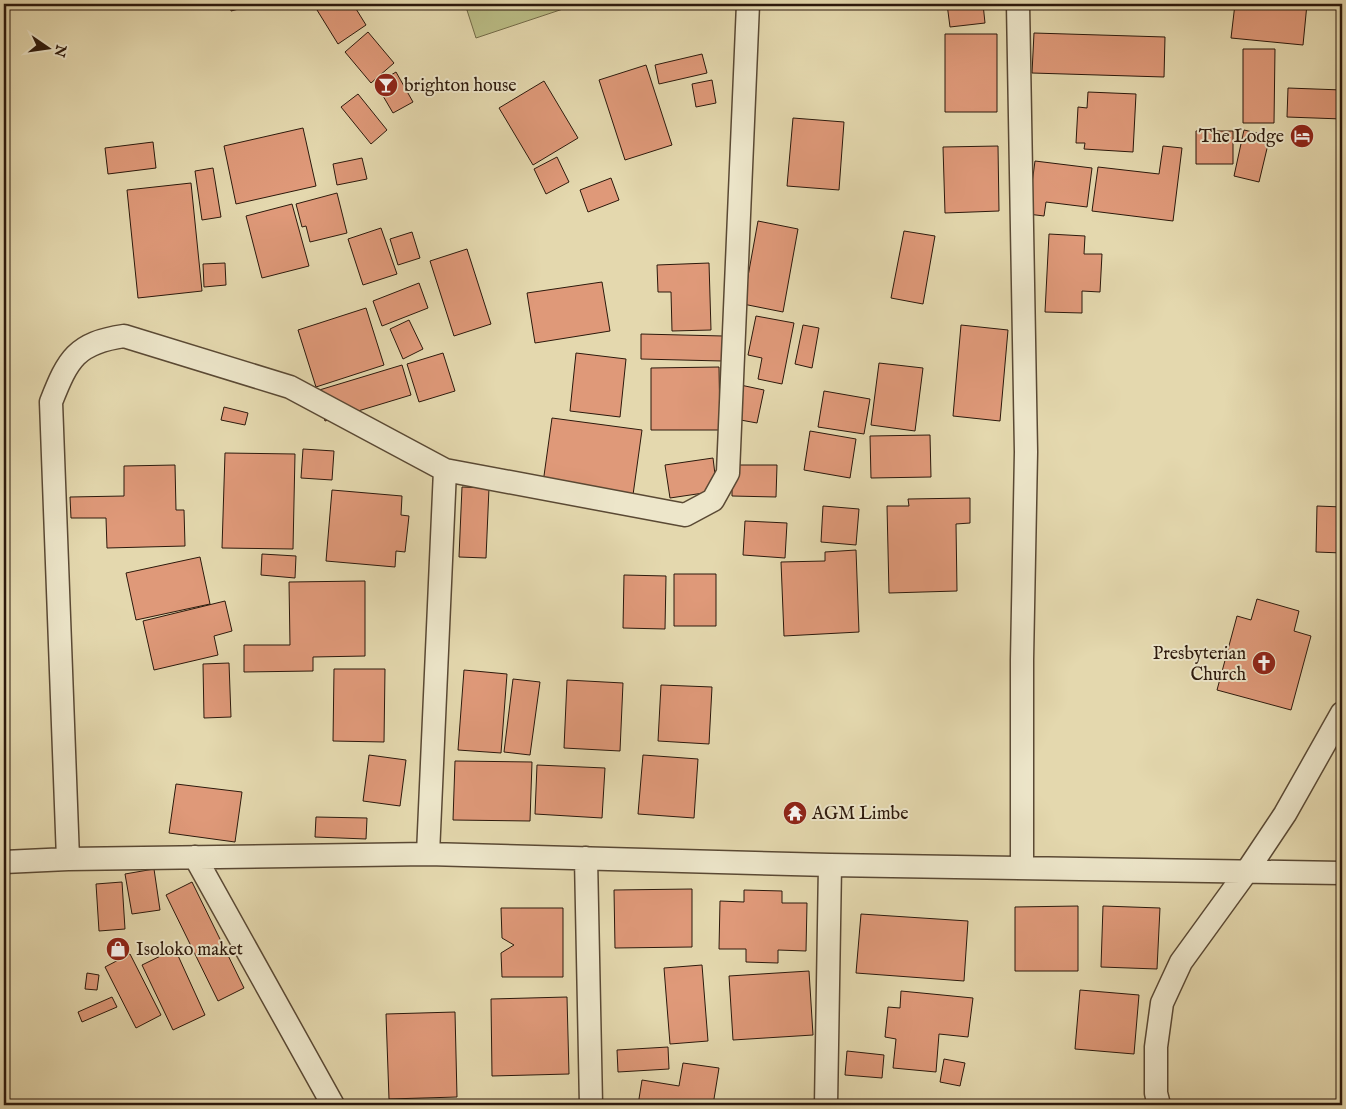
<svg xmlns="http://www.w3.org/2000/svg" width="1346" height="1109" viewBox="0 0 1346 1109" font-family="'IM FELL English',serif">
<rect width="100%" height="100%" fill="#e4d8ae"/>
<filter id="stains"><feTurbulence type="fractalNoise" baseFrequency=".004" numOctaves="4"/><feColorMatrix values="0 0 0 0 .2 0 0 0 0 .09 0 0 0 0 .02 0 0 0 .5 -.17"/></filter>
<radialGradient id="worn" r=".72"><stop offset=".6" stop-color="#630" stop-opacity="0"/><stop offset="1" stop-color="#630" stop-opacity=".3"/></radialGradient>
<path fill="#babd86" stroke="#736b49" d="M 465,4 L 578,4 L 476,38 Z"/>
<path fill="#df9979" stroke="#2c190c" d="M 230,4 L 258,4 L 231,11 Z
M 326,4 L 353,4 L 366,25 L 338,44 L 317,10 Z
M 947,4 L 983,4 L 985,23 L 950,27 Z
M 1235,4 L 1307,4 L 1303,45 L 1231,38 Z
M 368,32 L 394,63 L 371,83 L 345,52 Z
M 1034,33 L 1165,37 L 1164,77 L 1032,73 Z
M 945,34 L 997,34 L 997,112 L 945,112 Z
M 1243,49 L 1275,49 L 1274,123 L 1243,123 Z
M 702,54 L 707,73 L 659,84 L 655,65 Z
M 646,65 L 672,145 L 625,160 L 599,80 Z
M 396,72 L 413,102 L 393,113 L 376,84 Z
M 712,80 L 716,103 L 696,107 L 692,84 Z
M 544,81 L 578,138 L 533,165 L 499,108 Z
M 1288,88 L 1342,90 L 1342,119 L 1287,117 Z
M 1088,92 L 1136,94 L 1133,152 L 1084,149 L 1085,143 L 1076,143 L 1078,107 L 1087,108 Z
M 358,94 L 387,130 L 371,144 L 341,107 Z
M 793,118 L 844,122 L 839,190 L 787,186 Z
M 303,128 L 316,186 L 236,204 L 224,146 Z
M 1244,130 L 1270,136 L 1259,182 L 1234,176 Z
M 1196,131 L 1233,131 L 1233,164 L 1196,164 Z
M 153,142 L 156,168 L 108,174 L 105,148 Z
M 998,146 L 999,211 L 945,213 L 943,147 Z
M 1163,146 L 1182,148 L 1173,221 L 1092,211 L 1098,167 L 1159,174 Z
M 557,157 L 569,182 L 546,194 L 534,169 Z
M 362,158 L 367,179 L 337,185 L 333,164 Z
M 1035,161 L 1092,168 L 1087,207 L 1046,202 L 1044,216 L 1028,214 Z
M 213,168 L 221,217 L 202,220 L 195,171 Z
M 611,178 L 619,200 L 588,212 L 580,190 Z
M 191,183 L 202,291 L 138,298 L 127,190 Z
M 337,193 L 347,233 L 310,242 L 306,226 L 302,227 L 296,204 Z
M 292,204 L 309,266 L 262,278 L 246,216 Z
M 758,221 L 798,229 L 783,312 L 743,304 Z
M 381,228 L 397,274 L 363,285 L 348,239 Z
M 904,231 L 935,236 L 923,304 L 891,298 Z
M 412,232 L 420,258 L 398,265 L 390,239 Z
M 1049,234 L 1085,236 L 1084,254 L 1102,254 L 1100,292 L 1082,291 L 1082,313 L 1045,312 Z
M 467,249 L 491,324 L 454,336 L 430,261 Z
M 225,263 L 226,285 L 204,287 L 203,264 Z
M 709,263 L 711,330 L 672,331 L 671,292 L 658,292 L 657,265 Z
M 602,282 L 610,331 L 535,343 L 527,293 Z
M 419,283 L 428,308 L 382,326 L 373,301 Z
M 366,308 L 384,365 L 316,387 L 298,330 Z
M 756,316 L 794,323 L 782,384 L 758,379 L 762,358 L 748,355 Z
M 409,320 L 423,349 L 403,359 L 390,329 Z
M 803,325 L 819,328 L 812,368 L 795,364 Z
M 961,325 L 1008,330 L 1000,421 L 953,416 Z
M 641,334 L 723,336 L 722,361 L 641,359 Z
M 443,353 L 455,391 L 419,402 L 407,364 Z
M 576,353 L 626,359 L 620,417 L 570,411 Z
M 879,363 L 923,368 L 915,431 L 871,425 Z
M 402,365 L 411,395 L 325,421 L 316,391 Z
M 719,367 L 720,430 L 651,430 L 651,368 Z
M 731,383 L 764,390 L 757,423 L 724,417 Z
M 824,391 L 870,399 L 864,434 L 818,427 Z
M 224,407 L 248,413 L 245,425 L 221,420 Z
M 552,418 L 642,430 L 633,495 L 543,483 Z
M 810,431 L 856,439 L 850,478 L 804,470 Z
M 930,435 L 931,477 L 871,478 L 870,436 Z
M 303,449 L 334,451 L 332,480 L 301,478 Z
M 225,453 L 295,454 L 293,549 L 222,548 Z
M 713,458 L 717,491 L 670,498 L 665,465 Z
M 175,465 L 176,510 L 184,510 L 185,546 L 107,548 L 106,518 L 71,518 L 70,497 L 124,496 L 124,466 Z
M 732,465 L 777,465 L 776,497 L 732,496 Z
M 462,487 L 489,488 L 486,558 L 459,557 Z
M 332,490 L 402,496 L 401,515 L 409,516 L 405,552 L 396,551 L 395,567 L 326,561 Z
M 970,498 L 970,523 L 956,524 L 957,591 L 889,593 L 887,506 L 909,506 L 908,499 Z
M 823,506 L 859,509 L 856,545 L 821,542 Z
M 1317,506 L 1342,507 L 1342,553 L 1316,552 Z
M 745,521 L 787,523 L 785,558 L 743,555 Z
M 856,550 L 859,632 L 784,636 L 781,562 L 825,561 L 825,552 Z
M 262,554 L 296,556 L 295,578 L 261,575 Z
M 200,557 L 210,604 L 136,620 L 126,573 Z
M 674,574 L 716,574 L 716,626 L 674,626 Z
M 624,575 L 666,576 L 665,629 L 623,628 Z
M 365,581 L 365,656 L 313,657 L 313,671 L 244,672 L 244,645 L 290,645 L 289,582 Z
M 1257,599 L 1299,611 L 1294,631 L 1311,636 L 1291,710 L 1217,690 L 1237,616 L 1251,620 Z
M 225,601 L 232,631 L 214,636 L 218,655 L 154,670 L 143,621 Z
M 229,663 L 231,717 L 204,718 L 203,664 Z
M 334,669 L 385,669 L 384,742 L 333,741 Z
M 464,670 L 507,674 L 501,753 L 458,750 Z
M 513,679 L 540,682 L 530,755 L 504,752 Z
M 567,680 L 623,683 L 620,751 L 564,748 Z
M 661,685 L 712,687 L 709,744 L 658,741 Z
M 369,755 L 406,760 L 400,806 L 363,801 Z
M 643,755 L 698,759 L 694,818 L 638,814 Z
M 455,761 L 532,762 L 530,821 L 453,820 Z
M 537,765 L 605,768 L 602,818 L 535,814 Z
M 176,784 L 242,792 L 235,842 L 169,833 Z
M 316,817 L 367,818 L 366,839 L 315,837 Z
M 154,869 L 160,910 L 132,914 L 125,874 Z
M 122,882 L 125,929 L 99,931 L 96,884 Z
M 192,882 L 244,988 L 218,1001 L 166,895 Z
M 692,889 L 692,947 L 615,948 L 614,890 Z
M 744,890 L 782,891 L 782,903 L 807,903 L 806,951 L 778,950 L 778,963 L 746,962 L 746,949 L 719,949 L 720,901 L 744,902 Z
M 1078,906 L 1078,971 L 1015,971 L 1015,907 Z
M 1103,906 L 1160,908 L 1157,969 L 1101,967 Z
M 501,908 L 563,908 L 563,977 L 502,977 L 501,953 L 514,945 L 502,938 Z
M 861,914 L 968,921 L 964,981 L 856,973 Z
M 175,949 L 205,1015 L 173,1030 L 142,965 Z
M 130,954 L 161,1015 L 136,1028 L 105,967 Z
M 702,965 L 708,1041 L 670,1044 L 664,968 Z
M 809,971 L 813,1035 L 733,1040 L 729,976 Z
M 87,973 L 99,975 L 97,990 L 85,989 Z
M 1080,990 L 1139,995 L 1134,1054 L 1075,1049 Z
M 901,991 L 973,998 L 968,1037 L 939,1034 L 936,1072 L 893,1068 L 896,1039 L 885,1037 L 888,1007 L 900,1008 Z
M 112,997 L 117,1007 L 82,1022 L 78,1012 Z
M 567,997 L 569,1074 L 492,1076 L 491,999 Z
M 455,1012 L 457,1097 L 389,1099 L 386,1014 Z
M 668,1047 L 669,1069 L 618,1072 L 617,1050 Z
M 847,1051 L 884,1055 L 882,1078 L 845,1075 Z
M 944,1059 L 965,1063 L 960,1086 L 940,1082 Z
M 683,1063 L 719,1068 L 713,1105 L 638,1105 L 642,1080 L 679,1086 Z
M 1298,1101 L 1299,1105 L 1285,1105 L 1285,1104 Z
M 844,1102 L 872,1103 L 872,1105 L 844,1105 Z"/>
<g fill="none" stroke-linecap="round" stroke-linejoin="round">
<g stroke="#5a4934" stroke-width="25">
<path id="minor" d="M 1018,4 L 1026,452 L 1022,660 L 1022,868
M 445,470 L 685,515 L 713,500 L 728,473 L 748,4
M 195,857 L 333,1105
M 586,858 L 591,1105
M 68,859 L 51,402 C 68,359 76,343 124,336 L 290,387 L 445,470 L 428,854
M 4,862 L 68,859 L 428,854 L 830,865 L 1342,873
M 826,1105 L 830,865
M 1159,1105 L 1156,1093 L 1156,1047 L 1162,1003 L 1181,962 L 1247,871 L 1285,814 L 1342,713"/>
</g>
<use href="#minor" stroke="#ede6ca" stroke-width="22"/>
</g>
<defs>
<g id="bar-disc" transform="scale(1.25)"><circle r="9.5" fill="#8f2418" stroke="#ede6ca"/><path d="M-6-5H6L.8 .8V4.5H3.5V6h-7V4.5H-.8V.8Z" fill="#fff"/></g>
<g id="hotel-disc" transform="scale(1.25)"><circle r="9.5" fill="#8f2418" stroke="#ede6ca"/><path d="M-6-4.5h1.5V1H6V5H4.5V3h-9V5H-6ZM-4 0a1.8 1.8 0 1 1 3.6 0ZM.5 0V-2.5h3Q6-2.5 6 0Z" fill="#fff"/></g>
<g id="church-disc" transform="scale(1.25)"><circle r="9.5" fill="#8f2418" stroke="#ede6ca"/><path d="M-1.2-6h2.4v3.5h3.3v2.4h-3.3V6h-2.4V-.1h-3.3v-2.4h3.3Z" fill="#fff"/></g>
<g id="temple-disc" transform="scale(1.25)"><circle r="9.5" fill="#8f2418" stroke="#ede6ca"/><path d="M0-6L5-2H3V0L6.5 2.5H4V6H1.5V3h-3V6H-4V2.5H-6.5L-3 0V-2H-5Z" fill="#fff"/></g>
<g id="shop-disc" transform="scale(1.25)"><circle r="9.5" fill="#8f2418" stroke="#ede6ca"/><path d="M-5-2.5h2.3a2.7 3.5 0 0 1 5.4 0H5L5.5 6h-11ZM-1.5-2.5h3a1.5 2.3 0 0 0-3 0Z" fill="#fff"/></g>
</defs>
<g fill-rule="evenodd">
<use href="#bar-disc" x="386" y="85"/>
<use href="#hotel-disc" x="1302" y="136"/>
<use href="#church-disc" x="1264" y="663"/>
<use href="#temple-disc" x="795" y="813"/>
<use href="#shop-disc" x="118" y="949"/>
</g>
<g text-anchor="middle" stroke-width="4" stroke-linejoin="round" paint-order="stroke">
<g font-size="18" fill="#2c190c" stroke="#ede6ca" text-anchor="start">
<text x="404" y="91">brighton house</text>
<text x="1284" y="142" text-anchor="end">The Lodge</text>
<text x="1246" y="659" text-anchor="end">Presbyterian<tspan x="1246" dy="21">Church</tspan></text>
<text x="812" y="819">AGM Limbe</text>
<text x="136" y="955">Isoloko maket</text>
</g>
</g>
<rect width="1346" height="1109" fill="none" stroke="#e4d8ae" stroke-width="20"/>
<rect x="5" y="5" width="1336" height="1099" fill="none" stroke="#2c190c" stroke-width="2.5"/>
<rect x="10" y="10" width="1326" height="1089" fill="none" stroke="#2c190c"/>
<g transform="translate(48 48) rotate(103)" stroke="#ede6ca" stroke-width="4" paint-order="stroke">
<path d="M0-4L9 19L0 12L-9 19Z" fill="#2c190c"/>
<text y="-8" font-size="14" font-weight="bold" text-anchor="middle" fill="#2c190c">N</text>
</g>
<rect width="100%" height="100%" filter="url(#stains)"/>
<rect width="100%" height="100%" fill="url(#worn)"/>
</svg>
